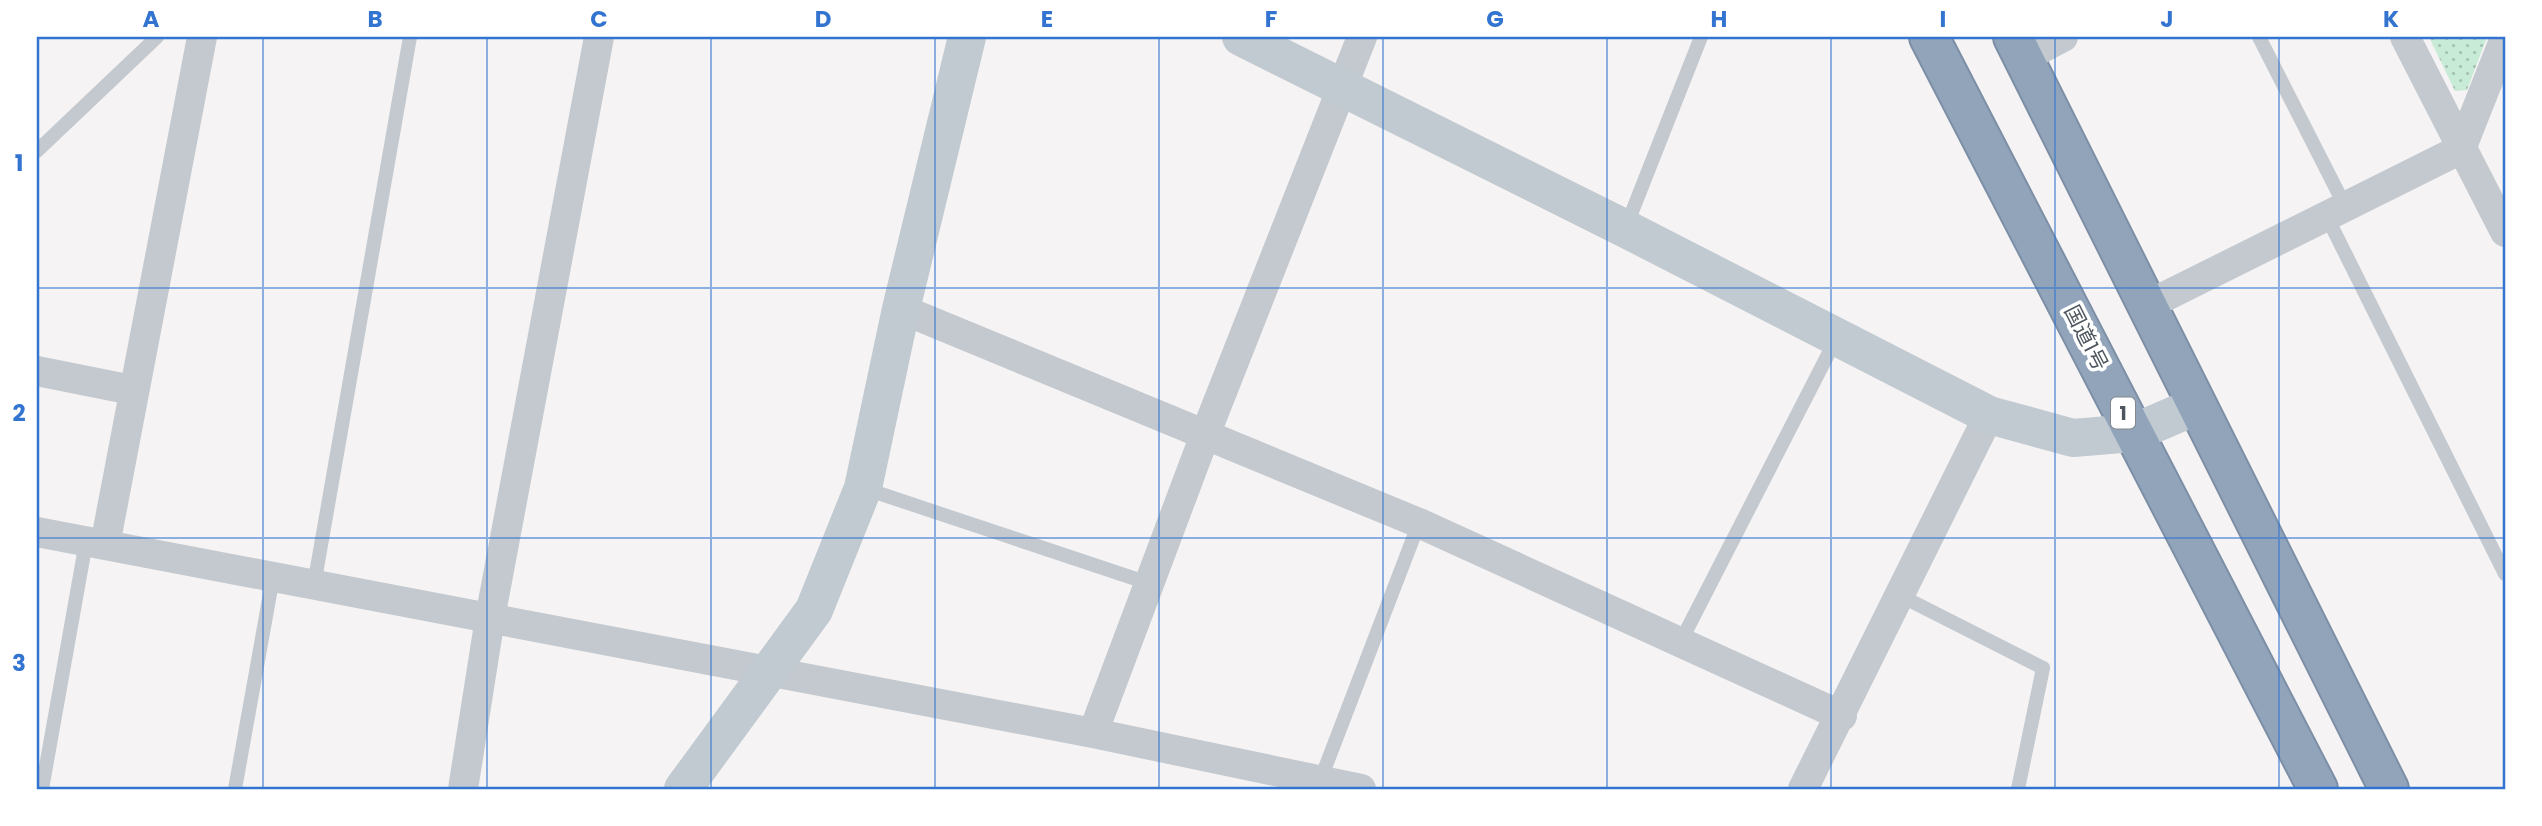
<svg xmlns="http://www.w3.org/2000/svg" width="2542" height="826" viewBox="0 0 2542 826" font-family="Poppins,'Noto Sans JP',sans-serif">
<defs>
<pattern id="park-dots" width="8" height="8" patternUnits="userSpaceOnUse" patternTransform="scale(1.75)"><rect width="8" height="8" fill="#c8ebd7"/><path d="M2 2h.1M6 6h.1" fill="none" stroke="#a5c1b2" stroke-width="1.8" stroke-linecap="round"/></pattern>
</defs>
<rect width="100%" height="100%" fill="#f5f3f3"/>
<path fill="url(#park-dots)" d="M 2429,37 L 2487,37 L 2467,90 L 2455,91 Z"/>
<g fill="none" stroke-linecap="round" stroke-linejoin="round">
<g stroke="#7c8fa6" stroke-width="42">
<path id="highway" d="M 1929,37 L 2318,789
M 2013,37 L 2389,789"/>
</g>
<path stroke="#c3c9cf" stroke-width="14" d="M 2259,37 L 2346,208
M 37,151 L 157,37
M 2327,217 L 2505,574
M 1626,227 L 1701,37
M 863,488 L 1151,584
M 314,585 L 410,37
M 1901,596 L 2043,668 L 2018,789
M 1680,643 L 1836,339
M 1320,781 L 1419,523
M 42,789 L 86,542
M 235,789 L 273,577"/>
<path stroke="#c3c9cf" stroke-width="30" d="M 2405,37 L 2505,232
M 2023,58 L 2063,37
M 2146,306 L 2461,149 L 2505,38
M 901,309 L 1419,523 L 1842,716
M 37,371 L 132,390
M 37,532 L 1093,733 L 1361,789
M 105,545 L 202,37
M 1093,733 L 1205,435 L 1362,37
M 463,789 L 490,618 L 599,37
M 1803,789 L 1989,415"/>
<path stroke="#c1c9d1" stroke-width="38" d="M 1241,37 L 1626,229 L 1989,415 L 2073,438 L 2133,433 L 2196,406
M 683,789 L 814,610 L 863,488 L 901,309 L 967,37"/>
<use href="#highway" stroke="#91a4ba" stroke-width="38"/>
</g>
<path fill="none" stroke="#3274cf" stroke-width="2" stroke-opacity="0.55" d="M 263,37 L 263,789M 487,37 L 487,789M 711,37 L 711,789M 935,37 L 935,789M 1159,37 L 1159,789M 1383,37 L 1383,789M 1607,37 L 1607,789M 1831,37 L 1831,789M 2055,37 L 2055,789M 2279,37 L 2279,789M 37,288 L 2505,288M 37,538 L 2505,538"/>
<g text-anchor="middle" stroke-width="7" stroke-linejoin="round" paint-order="stroke">
<rect fill="#fff" stroke="#82888e" stroke-width="2" x="2111" y="397.5" width="24" height="31" rx="5"/>
<g font-size="19" font-weight="bold" fill="#4d555e">
<text x="2123" y="420">1</text>
</g>
<g font-size="21" fill="#4d555e" stroke="#fff">
<text transform="translate(2086 338) rotate(63)" y="7">国道1号</text>
</g>
</g>
<rect width="2542" height="826" fill="none" stroke="#ffffff" stroke-width="77"/>
<rect x="38" y="38" width="2466" height="750" fill="none" stroke="#3274cf" stroke-width="2.5"/>
<g font-size="23" text-anchor="middle" font-weight="bold" fill="#3274cf">
<text x="151" y="27">A</text>
<text x="375" y="27">B</text>
<text x="599" y="27">C</text>
<text x="823" y="27">D</text>
<text x="1047" y="27">E</text>
<text x="1271" y="27">F</text>
<text x="1495" y="27">G</text>
<text x="1719" y="27">H</text>
<text x="1943" y="27">I</text>
<text x="2167" y="27">J</text>
<text x="2391" y="27">K</text>
<text x="19" y="171">1</text>
<text x="19" y="421">2</text>
<text x="19" y="671">3</text>
</g>
</svg>
